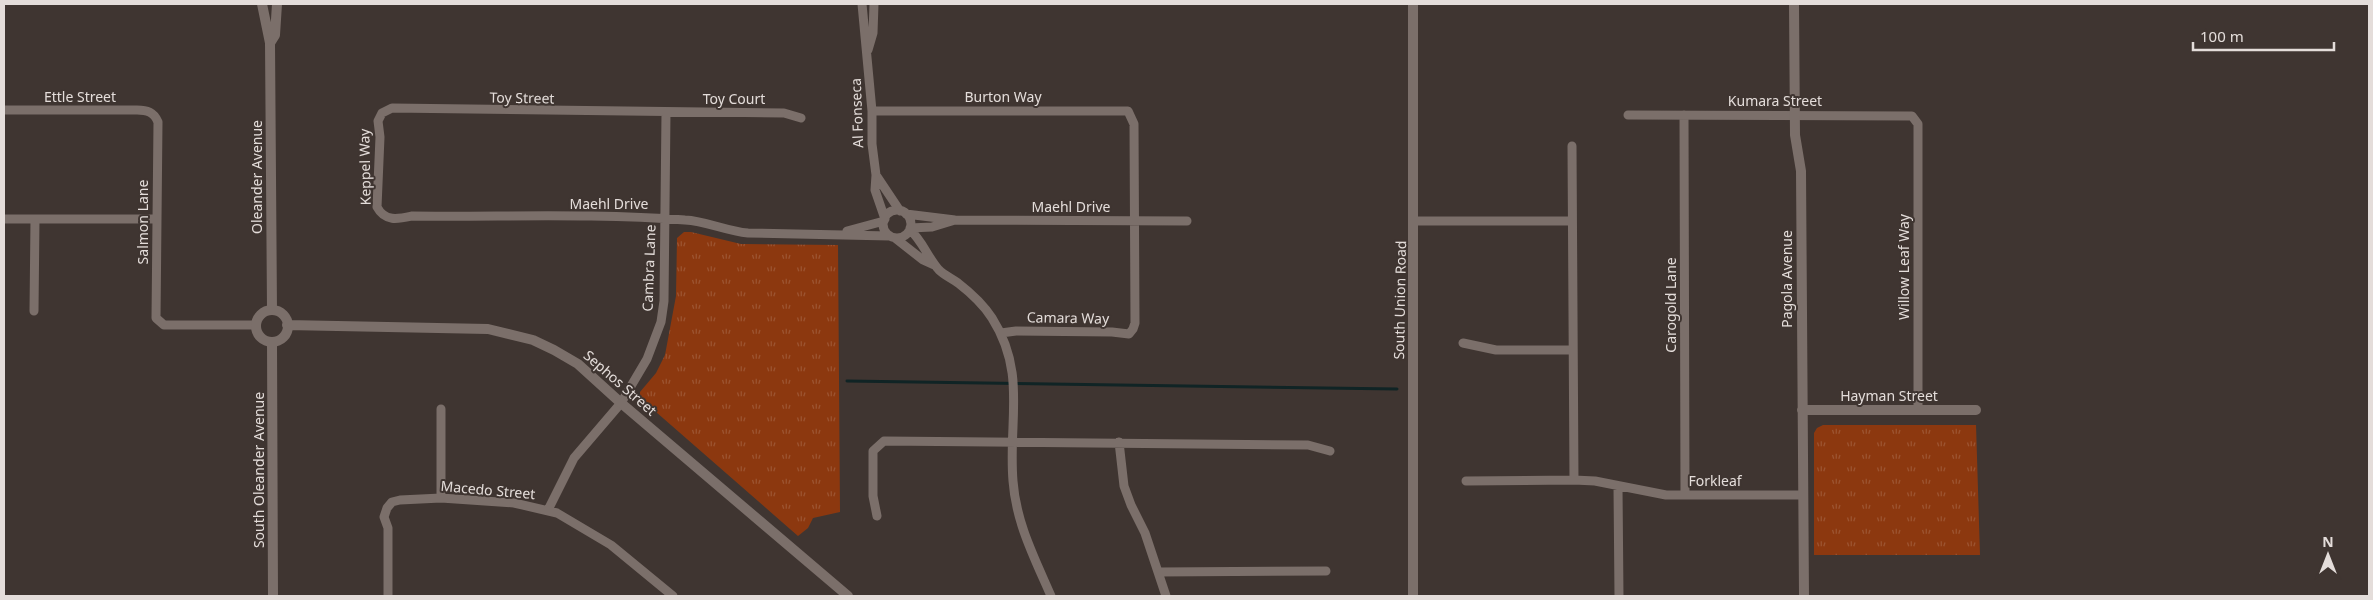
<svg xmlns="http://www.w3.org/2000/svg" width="2373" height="600" viewBox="0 0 2373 600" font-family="'Noto Sans',sans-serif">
<defs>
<pattern id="park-tufts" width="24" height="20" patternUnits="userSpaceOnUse" patternTransform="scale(1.25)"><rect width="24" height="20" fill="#8c380f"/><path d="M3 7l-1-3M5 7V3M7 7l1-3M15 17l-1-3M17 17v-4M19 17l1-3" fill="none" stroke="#9c5431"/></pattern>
</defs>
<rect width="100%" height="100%" fill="#3f3531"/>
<path fill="url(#park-tufts)" d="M 691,232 L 741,244 L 838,245 L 840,512 L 813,518 L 808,528 L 798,536 L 640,398 L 640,392 L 656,373 L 665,355 L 676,296 L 677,238 L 684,232 Z
M 1823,425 L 1976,425 L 1980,555 L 1814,555 L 1814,433 L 1817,428 Z"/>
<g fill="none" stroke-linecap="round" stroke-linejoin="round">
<path stroke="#102425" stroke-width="3" d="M 847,381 L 1397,389"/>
<path stroke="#7b6f6a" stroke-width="9" d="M 862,4 L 872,111 L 872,144 L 876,175 L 875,190 L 885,219
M 868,50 L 873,33 L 874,4
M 4,110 L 137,110 C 147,110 154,112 158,122 L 156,318 L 164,325 L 256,325
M 872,111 L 1128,111 L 1134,124 L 1135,323 L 1133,329 L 1129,334 L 1112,332 L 1016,331 L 1001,333
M 1628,115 L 1912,116 L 1918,124 L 1918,410
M 1684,115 L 1685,495
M 801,118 L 784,113 L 392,108 L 382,113 L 378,121 L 380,137 L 377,207 C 385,222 398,219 412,216 C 503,217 594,213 685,220 C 706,221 726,231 748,233 L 890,236
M 1572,146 L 1574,480
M 876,175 L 900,211
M883 224a14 14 0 1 1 28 0a14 14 0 1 1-28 0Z
M 906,214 L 955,220 L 1187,221
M 4,219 L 156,219
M 1414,221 L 1572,221
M 910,228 L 932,227 L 955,220
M 910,230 C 922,240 928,258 939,270 C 944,275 951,278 958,283 C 971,293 983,304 992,318 C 1027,373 1008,421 1013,481 C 1016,523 1035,559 1051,596
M 847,231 L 884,221
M 895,238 L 923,260 L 934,265
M 34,311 L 35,219
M 1463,343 L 1496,350 L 1572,350
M 1119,442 L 1124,486 L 1131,505 L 1145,533 L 1166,596
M 1466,481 L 1574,480 L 1595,481 L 1666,495 L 1801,495
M 1618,487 L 1619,596
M 441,498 L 441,409
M 548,510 L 574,458 L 621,403 L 647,359 L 661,322 L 664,301 L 666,113
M 877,516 L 873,496 L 873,451 L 884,441 L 1308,445 L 1330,451
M 1159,572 L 1326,571
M 388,596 L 388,528 L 384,517 L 387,508 L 392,502 L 400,500 L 441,498 L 514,503 L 557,513 L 611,545 L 673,596"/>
<path stroke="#7b6f6a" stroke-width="10" d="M 262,4 L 270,43 L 272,310
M 1794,4 L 1795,135 L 1801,171 L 1804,596
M 270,43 L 275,35 L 277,4
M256 326a16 16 0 1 1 32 0a16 16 0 1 1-32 0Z
M 287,325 L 488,329 L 533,340 L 554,350 L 578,364 L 621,403 L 848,596
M 272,343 L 273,596
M 1802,410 L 1976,410
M 1413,596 L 1413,4"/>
</g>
<g text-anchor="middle" stroke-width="4" stroke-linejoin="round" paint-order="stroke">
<g font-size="14" fill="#e4ddda" stroke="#3f3531">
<text x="80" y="102">Ettle Street</text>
<text x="1003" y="102">Burton Way</text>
<text transform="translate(522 98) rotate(1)" y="5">Toy Street</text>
<text x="734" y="104">Toy Court</text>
<text x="1775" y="106">Kumara Street</text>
<text transform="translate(857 113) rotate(-92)" y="5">Al Fonseca</text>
<text transform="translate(365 167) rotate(-91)" y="5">Keppel Way</text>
<text transform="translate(257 177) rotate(-90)" y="5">Oleander Avenue</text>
<text x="609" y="209">Maehl Drive</text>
<text x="1071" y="212">Maehl Drive</text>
<text transform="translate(143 222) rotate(-90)" y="5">Salmon Lane</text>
<text transform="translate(1904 267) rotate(-90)" y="5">Willow Leaf Way</text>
<text transform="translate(649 268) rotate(-88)" y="5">Cambra Lane</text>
<text transform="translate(1787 279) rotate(-90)" y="5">Pagola Avenue</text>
<text transform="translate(1400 300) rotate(-89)" y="5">South Union Road</text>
<text transform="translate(1671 305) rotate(-90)" y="5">Carogold Lane</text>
<text transform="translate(1068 318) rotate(1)" y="5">Camara Way</text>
<text transform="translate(620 383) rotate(41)" y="5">Sephos Street</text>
<text x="1889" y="401">Hayman Street</text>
<text transform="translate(259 470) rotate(-90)" y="5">South Oleander Avenue</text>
<text x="1715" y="486">Forkleaf</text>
<text transform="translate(488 490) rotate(5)" y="5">Macedo Street</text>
</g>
</g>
<rect width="2373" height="600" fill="none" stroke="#e4ddda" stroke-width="10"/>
<g transform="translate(2328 555)" stroke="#3f3531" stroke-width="4" paint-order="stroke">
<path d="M0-4L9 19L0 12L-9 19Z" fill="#e4ddda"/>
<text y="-8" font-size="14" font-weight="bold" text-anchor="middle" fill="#e4ddda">N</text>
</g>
<path d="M2193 42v8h141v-8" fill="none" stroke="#e4ddda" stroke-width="2.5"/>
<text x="2200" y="42" font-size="15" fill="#e4ddda" stroke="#3f3531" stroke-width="4" paint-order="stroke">100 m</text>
</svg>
